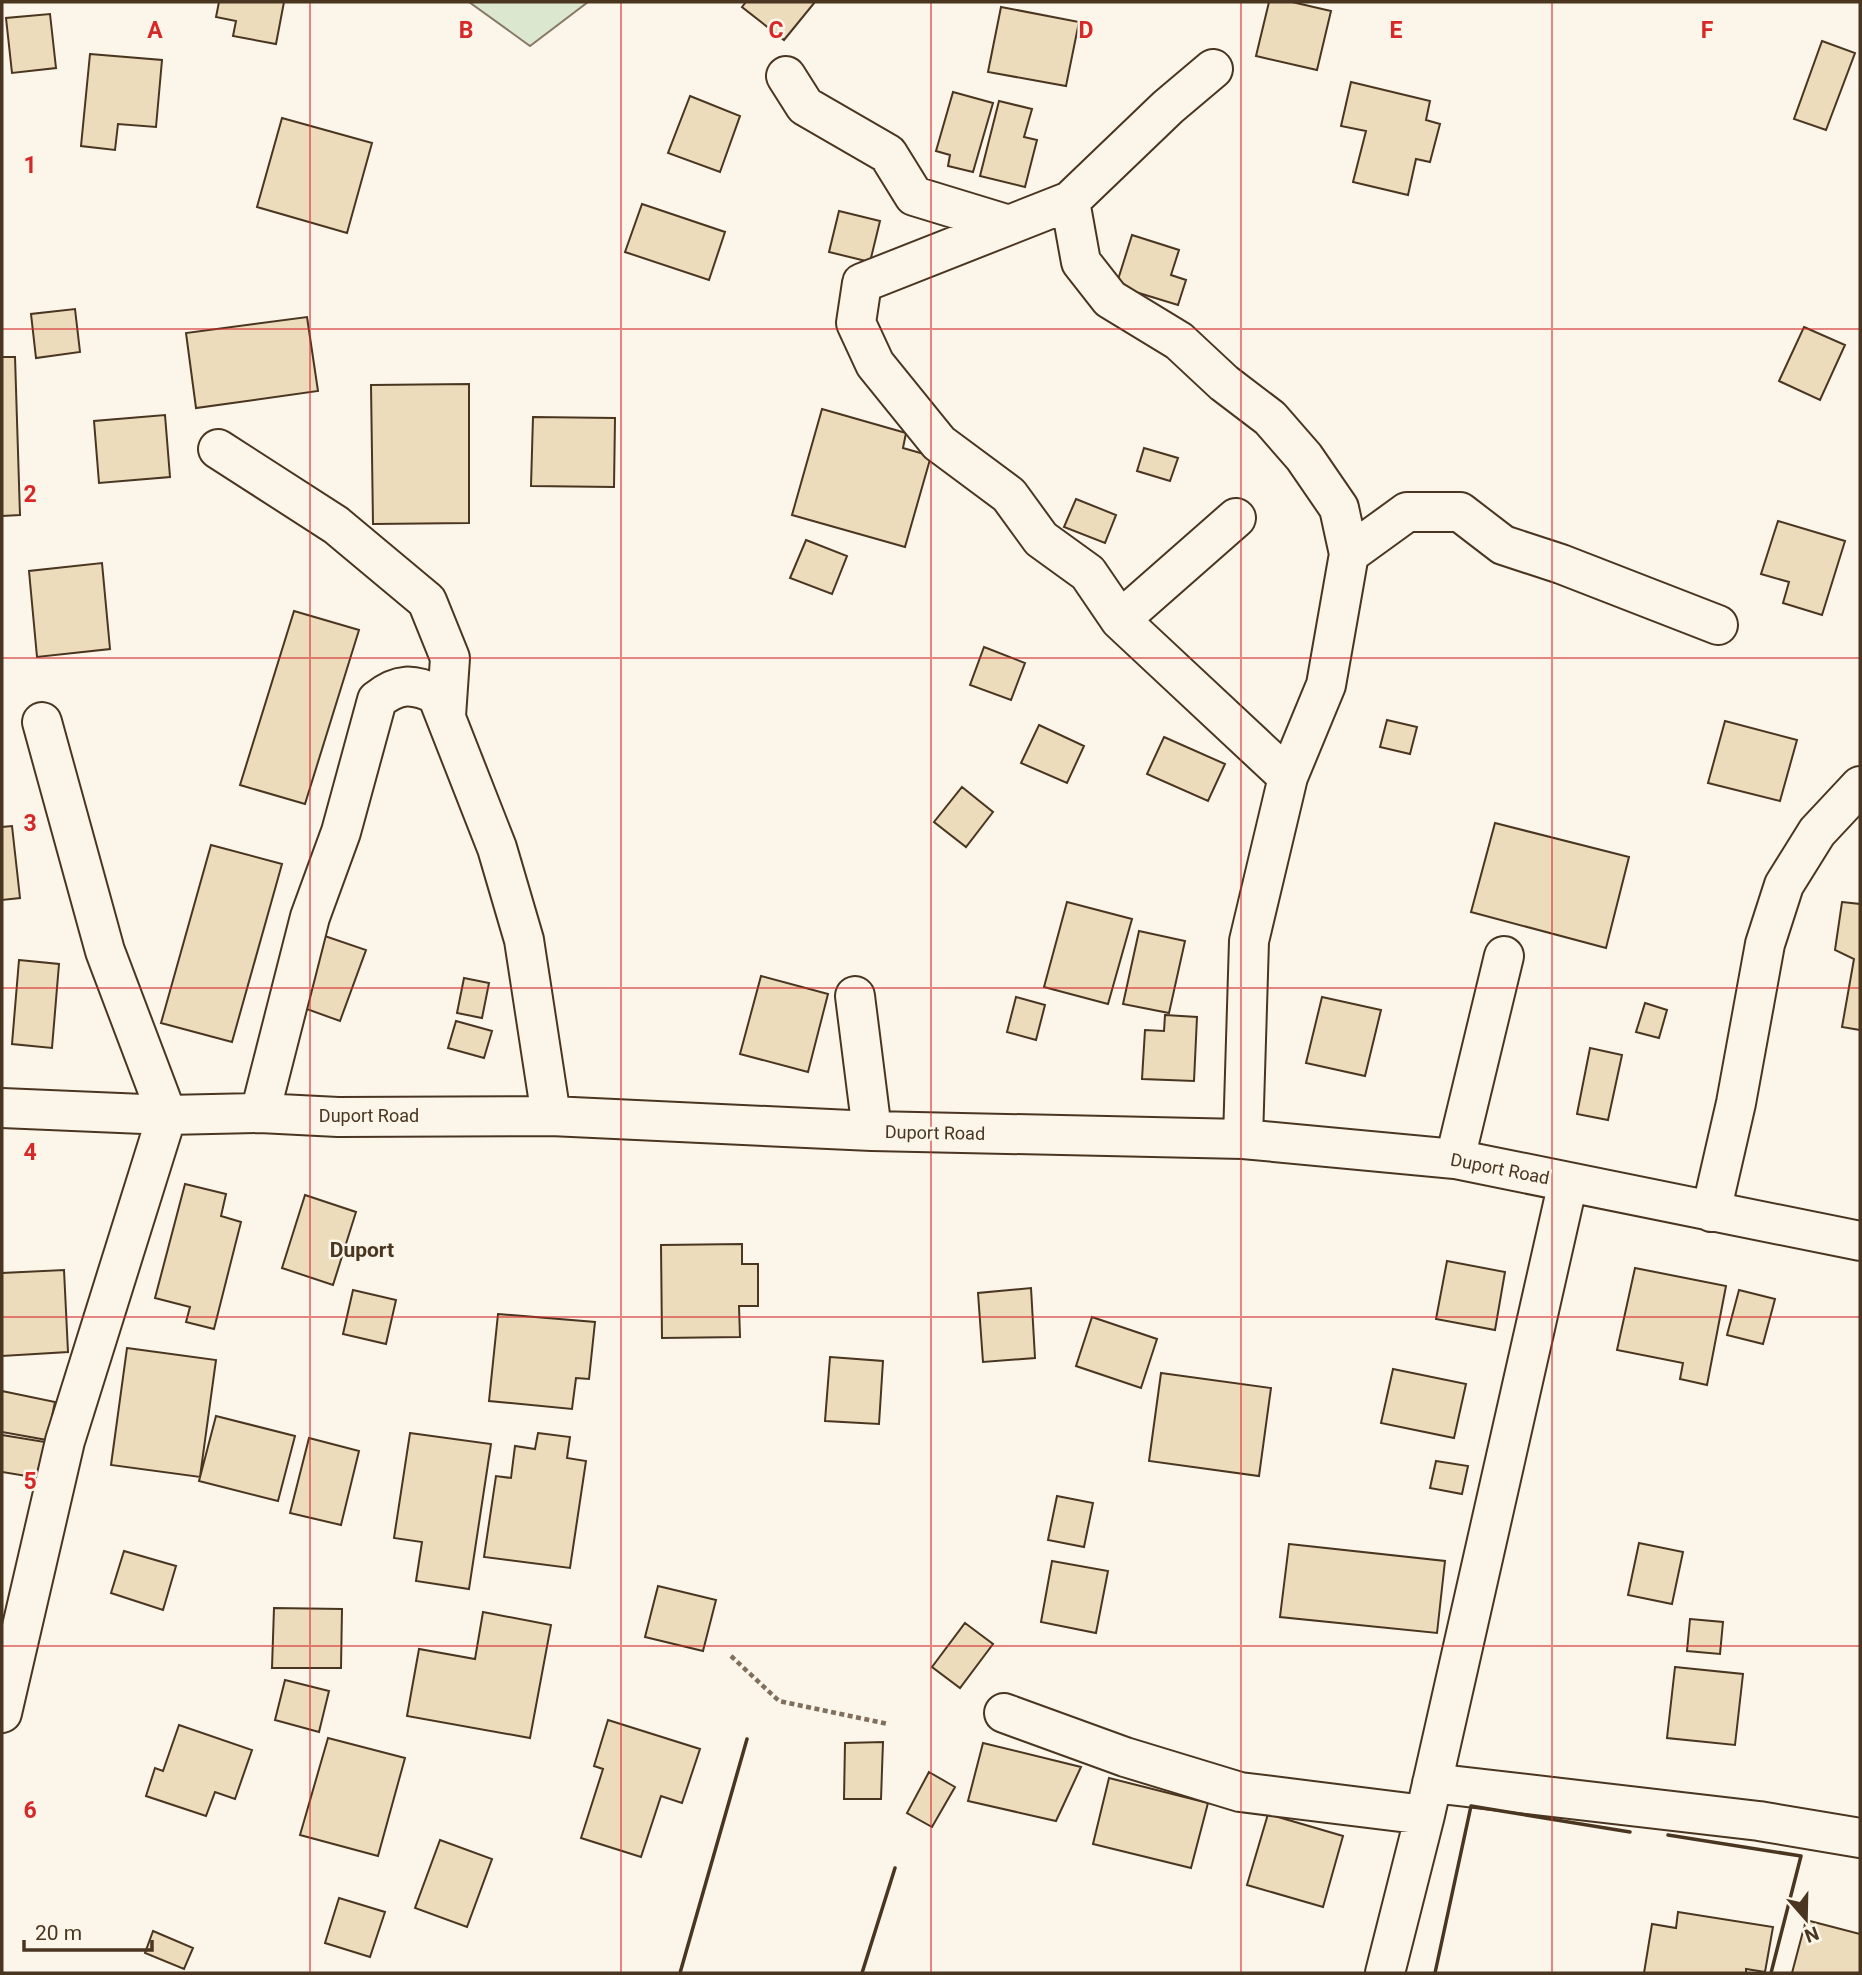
<svg xmlns="http://www.w3.org/2000/svg" width="1862" height="1975" viewBox="0 0 1862 1975" font-family="Roboto,sans-serif">
<rect width="100%" height="100%" fill="#fbf6e9"/>
<path fill="#dce7d0" stroke="#887966" stroke-width="2" d="M 469,2 L 588,2 L 530,46 Z"/>
<path fill="#ecdcbc" stroke="#4a3520" stroke-width="2" d="M 219,2 L 284,2 L 276,44 L 233,36 L 236,21 L 216,17 Z
M 746,2 L 815,2 L 784,40 L 742,7 Z
M 1269,2 L 1292,2 L 1331,11 L 1317,70 L 1256,56 Z
M 1001,7 L 1079,22 L 1066,86 L 988,72 Z
M 50,14 L 56,68 L 12,73 L 6,18 Z
M 1822,41 L 1855,53 L 1826,130 L 1794,119 Z
M 90,54 L 162,60 L 156,127 L 118,124 L 115,150 L 81,146 Z
M 1351,82 L 1430,101 L 1426,120 L 1440,124 L 1430,162 L 1416,159 L 1408,195 L 1353,182 L 1366,131 L 1341,126 Z
M 953,92 L 993,103 L 973,172 L 948,166 L 950,155 L 936,151 Z
M 690,96 L 740,116 L 720,172 L 668,153 Z
M 999,101 L 1032,109 L 1024,137 L 1037,140 L 1025,187 L 980,176 Z
M 282,118 L 372,143 L 347,233 L 257,207 Z
M 642,204 L 725,232 L 709,280 L 625,252 Z
M 839,211 L 880,221 L 870,262 L 829,252 Z
M 1132,235 L 1179,250 L 1171,275 L 1186,280 L 1178,305 L 1116,286 Z
M 75,309 L 80,352 L 36,358 L 31,314 Z
M 307,317 L 318,391 L 196,408 L 186,333 Z
M 1804,327 L 1845,345 L 1820,400 L 1779,381 Z
M 2,357 L 15,357 L 20,515 L 2,516 Z
M 469,384 L 469,523 L 373,524 L 371,385 Z
M 822,409 L 906,433 L 903,448 L 931,456 L 905,547 L 792,515 Z
M 165,415 L 170,477 L 99,483 L 94,421 Z
M 533,417 L 615,418 L 614,487 L 531,486 Z
M 1144,448 L 1178,458 L 1170,481 L 1137,471 Z
M 1076,499 L 1116,515 L 1105,543 L 1064,527 Z
M 1778,521 L 1845,541 L 1822,615 L 1783,603 L 1789,582 L 1761,574 Z
M 806,540 L 847,556 L 832,594 L 790,578 Z
M 102,563 L 110,649 L 37,657 L 29,571 Z
M 294,611 L 359,630 L 305,804 L 240,785 Z
M 984,647 L 1025,663 L 1011,700 L 970,685 Z
M 1387,720 L 1417,727 L 1410,754 L 1380,747 Z
M 1725,721 L 1797,740 L 1780,801 L 1708,783 Z
M 1039,725 L 1084,746 L 1067,783 L 1021,763 Z
M 1164,737 L 1225,764 L 1208,801 L 1147,774 Z
M 962,787 L 993,812 L 966,847 L 934,822 Z
M 1495,823 L 1629,857 L 1606,948 L 1471,912 Z
M 12,826 L 20,898 L 2,900 L 2,827 Z
M 211,845 L 282,864 L 232,1042 L 161,1023 Z
M 1067,902 L 1132,919 L 1108,1004 L 1044,987 Z
M 1842,902 L 1860,904 L 1860,1030 L 1842,1027 L 1854,959 L 1835,950 Z
M 1139,931 L 1185,941 L 1169,1013 L 1123,1004 Z
M 316,933 L 366,950 L 340,1021 L 290,1003 Z
M 19,960 L 59,964 L 52,1048 L 12,1044 Z
M 761,976 L 828,994 L 808,1072 L 740,1054 Z
M 464,978 L 489,983 L 482,1018 L 457,1013 Z
M 1016,997 L 1045,1005 L 1036,1040 L 1007,1032 Z
M 1322,997 L 1381,1010 L 1365,1076 L 1306,1063 Z
M 1645,1003 L 1667,1010 L 1659,1038 L 1636,1032 Z
M 1165,1015 L 1197,1017 L 1194,1081 L 1142,1079 L 1145,1030 L 1164,1031 Z
M 456,1021 L 492,1031 L 484,1058 L 448,1048 Z
M 1590,1048 L 1622,1055 L 1608,1120 L 1577,1114 Z
M 185,1184 L 226,1194 L 221,1216 L 241,1222 L 214,1329 L 186,1322 L 190,1307 L 155,1298 Z
M 305,1195 L 356,1212 L 333,1285 L 282,1268 Z
M 742,1244 L 742,1264 L 758,1264 L 758,1306 L 739,1306 L 740,1337 L 662,1338 L 661,1245 Z
M 1447,1261 L 1505,1272 L 1495,1330 L 1436,1319 Z
M 1635,1268 L 1726,1286 L 1707,1385 L 1680,1379 L 1683,1363 L 1617,1350 Z
M 64,1270 L 68,1352 L 2,1356 L 2,1273 Z
M 1031,1288 L 1035,1358 L 983,1362 L 978,1293 Z
M 353,1290 L 396,1300 L 386,1344 L 343,1334 Z
M 1739,1290 L 1775,1299 L 1763,1344 L 1727,1335 Z
M 498,1314 L 595,1322 L 589,1379 L 576,1378 L 572,1409 L 489,1401 Z
M 1092,1317 L 1157,1339 L 1141,1388 L 1076,1366 Z
M 127,1348 L 216,1360 L 200,1477 L 111,1465 Z
M 830,1357 L 883,1361 L 879,1424 L 825,1421 Z
M 1393,1369 L 1466,1384 L 1454,1438 L 1381,1423 Z
M 1161,1373 L 1271,1388 L 1259,1476 L 1149,1461 Z
M 2,1391 L 55,1402 L 47,1440 L 2,1432 Z
M 216,1416 L 295,1436 L 278,1501 L 199,1481 Z
M 410,1433 L 491,1444 L 469,1589 L 416,1581 L 422,1542 L 394,1538 Z
M 538,1433 L 570,1437 L 567,1458 L 586,1461 L 570,1568 L 484,1557 L 496,1476 L 511,1478 L 515,1446 L 535,1449 Z
M 2,1435 L 51,1443 L 45,1479 L 2,1472 Z
M 309,1438 L 359,1451 L 341,1525 L 290,1513 Z
M 1436,1461 L 1468,1466 L 1462,1494 L 1430,1488 Z
M 1057,1496 L 1093,1503 L 1084,1547 L 1048,1540 Z
M 1639,1543 L 1683,1552 L 1672,1604 L 1628,1595 Z
M 1289,1544 L 1445,1561 L 1437,1633 L 1280,1617 Z
M 124,1551 L 176,1566 L 163,1610 L 111,1593 Z
M 1052,1561 L 1108,1571 L 1096,1633 L 1041,1622 Z
M 658,1586 L 716,1600 L 703,1651 L 645,1637 Z
M 274,1608 L 342,1609 L 341,1668 L 272,1668 Z
M 483,1612 L 551,1625 L 530,1738 L 407,1716 L 419,1649 L 475,1659 Z
M 1690,1619 L 1723,1622 L 1720,1654 L 1687,1651 Z
M 965,1623 L 993,1644 L 960,1688 L 932,1667 Z
M 1675,1667 L 1743,1674 L 1735,1745 L 1667,1738 Z
M 285,1680 L 329,1691 L 319,1732 L 275,1720 Z
M 608,1720 L 700,1749 L 682,1803 L 661,1796 L 641,1857 L 581,1838 L 603,1769 L 594,1766 Z
M 179,1725 L 252,1750 L 235,1799 L 215,1792 L 206,1816 L 146,1796 L 155,1768 L 163,1771 Z
M 328,1738 L 405,1758 L 378,1856 L 300,1835 Z
M 883,1742 L 881,1799 L 844,1799 L 845,1743 Z
M 983,1743 L 1081,1767 L 1056,1821 L 968,1801 Z
M 929,1772 L 955,1787 L 932,1827 L 907,1813 Z
M 1109,1778 L 1208,1803 L 1191,1868 L 1093,1844 Z
M 1268,1814 L 1343,1836 L 1323,1907 L 1247,1885 Z
M 440,1840 L 492,1859 L 467,1927 L 415,1908 Z
M 339,1898 L 385,1912 L 370,1957 L 325,1943 Z
M 1678,1912 L 1773,1927 L 1765,1972 L 1746,1969 L 1746,1973 L 1644,1973 L 1652,1924 L 1676,1928 Z
M 1806,1920 L 1860,1934 L 1860,1973 L 1792,1973 Z
M 153,1931 L 193,1948 L 184,1969 L 145,1953 Z"/>
<g fill="none" stroke-linecap="round" stroke-linejoin="round">
<g stroke="#4a3520" stroke-width="42">
<path id="street" d="M 1213,69 L 1168,107 L 1070,201 L 1081,262 L 1110,299 L 1179,341 L 1224,383 L 1270,418 L 1304,457 L 1339,508 L 1349,554 L 1326,685 L 1288,777 L 1249,941 L 1243,1139
M 786,76 L 805,106 L 888,154 L 914,196 L 1009,225
M 1070,201 L 862,283 L 856,323 L 875,364 L 939,443 L 1009,495 L 1041,539 L 1088,573 L 1120,620 L 1288,777
M 218,449 L 336,525 L 427,601 L 450,658 L 446,716
M 1349,554 L 1407,512 L 1460,512 L 1503,545 L 1561,564 L 1718,625
M 1120,620 L 1236,518
M 855,996 L 872,1131
M 2,1108 L 167,1115 L 260,1113 L 338,1117 L 551,1116 L 872,1131 L 1243,1139 L 1455,1159 L 1860,1241
M 260,1113 L 310,917 L 341,832 L 377,700 C 398,683 413,683 437,695 L 497,848 L 524,940 L 551,1116
M 1455,1159 L 1504,956
M 1711,1212 L 1736,1103 L 1765,944 L 1784,885 L 1817,832 L 1860,786
M 2,1713 L 65,1441 L 167,1115 L 105,951 L 42,722
M 1004,1713 L 1125,1757 L 1240,1792 L 1425,1815
M 1432,1783 L 1759,1821 L 1860,1838
M 1385,1973 L 1425,1815 L 1568,1182"/>
</g>
<path stroke="#7f6f5c" stroke-width="4.5" stroke-dasharray="5 3.5" stroke-linecap="butt" d="M 731,1656 L 779,1701 L 888,1724"/>
<use href="#street" stroke="#fbf6e9" stroke-width="38"/>
<path stroke="#4a3520" stroke-width="3.5" d="M 1668,1835 L 1801,1856 L 1771,1973
M 680,1973 L 747,1739
M 862,1973 L 895,1868
M 1435,1973 L 1471,1806 L 1630,1832"/>
</g>
<path fill="none" stroke="#d62828" stroke-width="2" stroke-opacity="0.55" d="M 310,2 L 310,1973M 621,2 L 621,1973M 931,2 L 931,1973M 1241,2 L 1241,1973M 1552,2 L 1552,1973M 2,329 L 1860,329M 2,658 L 1860,658M 2,988 L 1860,988M 2,1317 L 1860,1317M 2,1646 L 1860,1646"/>
<g text-anchor="middle" stroke-width="5" stroke-linejoin="round" paint-order="stroke">
<g font-size="18" fill="#4a3520" stroke="#fbf6e9">
<text x="369" y="1122">Duport Road</text>
<text transform="translate(935 1133) rotate(1)" y="6">Duport Road</text>
<text transform="translate(1500 1169) rotate(11)" y="6">Duport Road</text>
</g>
<g font-size="21" font-weight="bold" fill="#4a3520" stroke="#fbf6e9">
<text x="362" y="1257">Duport</text>
</g>
</g>
<g font-size="23" text-anchor="middle" font-weight="bold" fill="#d62828" stroke="#fbf6e9" stroke-width="5" stroke-linejoin="round" paint-order="stroke">
<text x="155" y="38">A</text>
<text x="466" y="38">B</text>
<text x="776" y="38">C</text>
<text x="1086" y="38">D</text>
<text x="1396" y="38">E</text>
<text x="1707" y="38">F</text>
<text x="30" y="173">1</text>
<text x="30" y="502">2</text>
<text x="30" y="831">3</text>
<text x="30" y="1160">4</text>
<text x="30" y="1489">5</text>
<text x="30" y="1818">6</text>
</g>
<rect width="1862" height="1975" fill="none" stroke="#4a3520" stroke-width="7"/>
<g transform="translate(1806 1919) rotate(160)" stroke="#fbf6e9" stroke-width="5" paint-order="stroke">
<path d="M0-5L12 26L0 18L-12 26Z" fill="#4a3520"/>
<text y="-10" font-size="19" font-weight="bold" text-anchor="middle" fill="#4a3520">N</text>
</g>
<path d="M24 1940v10h128v-10" fill="none" stroke="#4a3520" stroke-width="3.5"/>
<text x="35" y="1940" font-size="21" fill="#4a3520" stroke="#fbf6e9" stroke-width="5" paint-order="stroke">20 m</text>
</svg>
